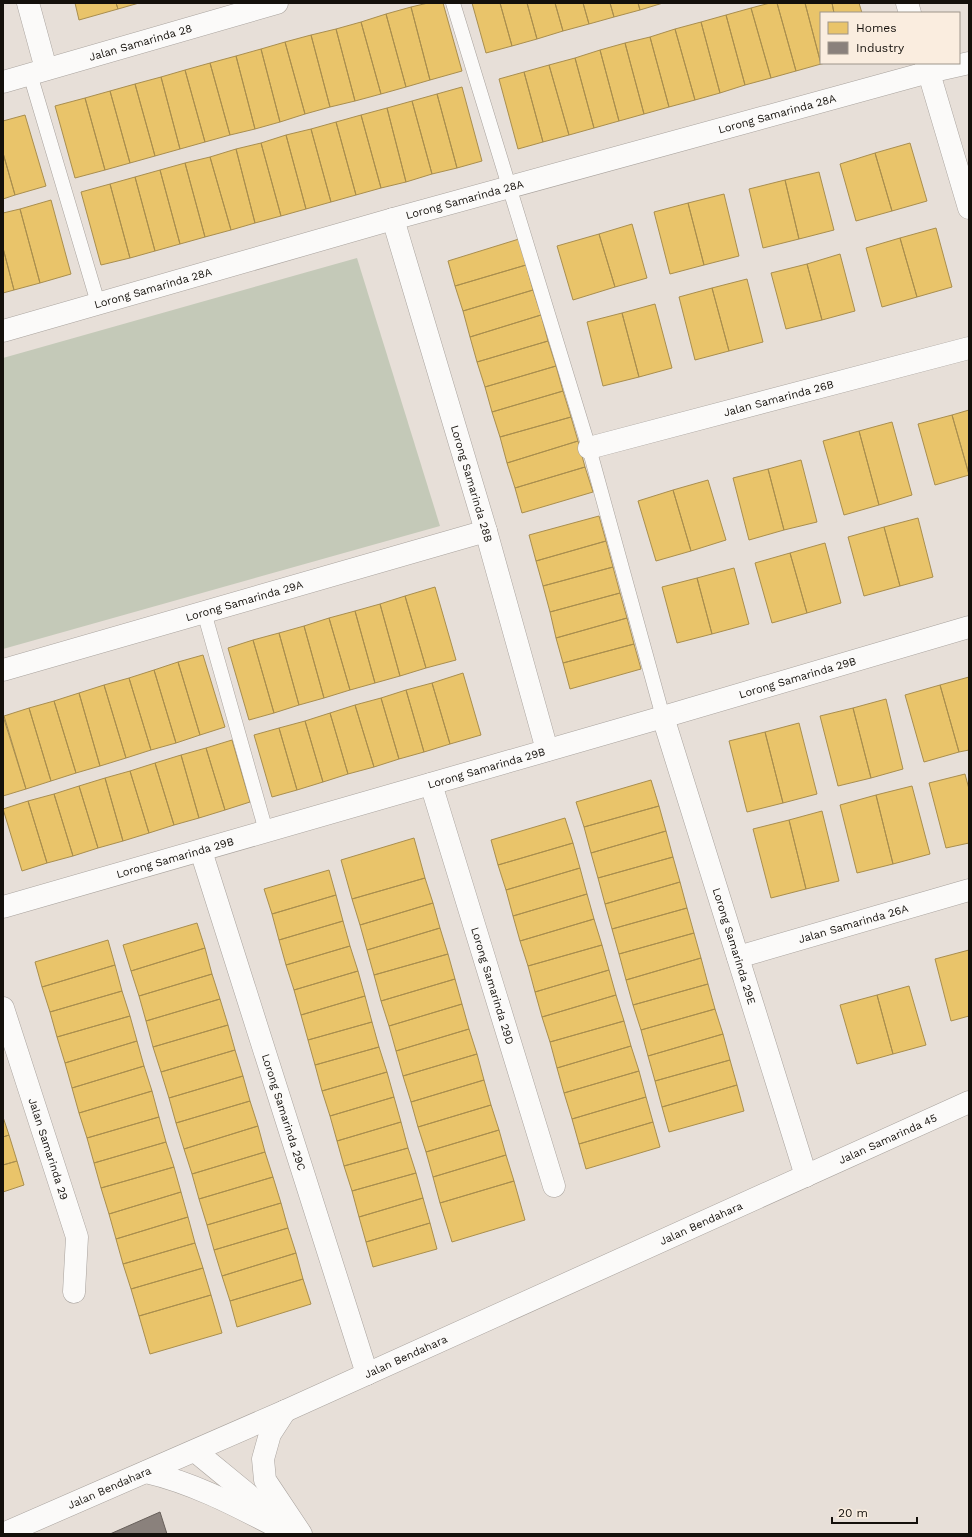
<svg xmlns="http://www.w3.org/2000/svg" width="972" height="1537" viewBox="0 0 972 1537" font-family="'Work Sans',sans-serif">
<rect width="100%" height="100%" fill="#e7dfd8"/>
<path fill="#c4c9b8" d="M 357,258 L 440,526 L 3,649 L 3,358 Z"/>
<path fill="#e9c46a" stroke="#a98e4e" d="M 75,3 L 116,3 L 118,9 L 79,20 Z
M 116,3 L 139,3 L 118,9 Z
M 428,3 L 443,3 L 462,71 L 430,80 L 411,7 Z
M 472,3 L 500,3 L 512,46 L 486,53 Z
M 500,3 L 527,3 L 537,39 L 512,46 Z
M 527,3 L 555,3 L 563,31 L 537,39 Z
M 555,3 L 583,3 L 589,24 L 563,31 Z
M 583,3 L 610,3 L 614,17 L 589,24 Z
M 610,3 L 638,3 L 640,10 L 614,17 Z
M 638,3 L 663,3 L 640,10 Z
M 770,3 L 777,3 L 796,71 L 771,78 L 751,8 Z
M 777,3 L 805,3 L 821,64 L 796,71 Z
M 805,3 L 832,3 L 834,13 L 821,13 L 821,63 L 826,63 L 821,64 Z
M 832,3 L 859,3 L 862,13 L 834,13 Z
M 411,7 L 430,80 L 406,87 L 386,14 Z
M 751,8 L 771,78 L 745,85 L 726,15 Z
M 386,14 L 406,87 L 381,94 L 361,22 Z
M 726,15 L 745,85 L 720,93 L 701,22 Z
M 361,22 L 381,94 L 355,101 L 336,29 Z
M 701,22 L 720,93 L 695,100 L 675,29 Z
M 336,29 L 355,101 L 330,107 L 311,35 Z
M 675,29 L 695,100 L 669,107 L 650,37 Z
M 311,35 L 330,107 L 305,114 L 285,42 Z
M 650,37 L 669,107 L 644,114 L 625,43 Z
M 285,42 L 305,114 L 280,122 L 261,49 Z
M 625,43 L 644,114 L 619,121 L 600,50 Z
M 261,49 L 280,122 L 255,129 L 236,56 Z
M 600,50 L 619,121 L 594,128 L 575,58 Z
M 236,56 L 255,129 L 230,135 L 210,63 Z
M 575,58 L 594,128 L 569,135 L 549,65 Z
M 210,63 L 230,135 L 205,142 L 185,70 Z
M 549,65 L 569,135 L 543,142 L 524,72 Z
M 185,70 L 205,142 L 180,149 L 161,77 Z
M 524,72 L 543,142 L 518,149 L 499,79 Z
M 161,77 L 180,149 L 155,156 L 135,84 Z
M 135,84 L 155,156 L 130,163 L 110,91 Z
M 462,87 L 482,161 L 457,168 L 437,94 Z
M 110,91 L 130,163 L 105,170 L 85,98 Z
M 437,94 L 457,168 L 432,174 L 412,101 Z
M 85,98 L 105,170 L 75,178 L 55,106 Z
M 412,101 L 432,174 L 406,182 L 387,108 Z
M 387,108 L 406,182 L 381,188 L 361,115 Z
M 25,115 L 46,186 L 15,195 L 3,153 L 3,121 Z
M 361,115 L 381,188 L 356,195 L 336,122 Z
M 336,122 L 356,195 L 331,202 L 311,129 Z
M 311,129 L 331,202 L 306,209 L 286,135 Z
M 286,135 L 306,209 L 281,216 L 261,143 Z
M 261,143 L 281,216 L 255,223 L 236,149 Z
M 910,143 L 927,201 L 892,211 L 875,153 Z
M 236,149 L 255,223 L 231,230 L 210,157 Z
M 3,153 L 15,195 L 3,199 Z
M 875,153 L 892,211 L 856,221 L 840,164 Z
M 210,157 L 231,230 L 205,237 L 185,163 Z
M 185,163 L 205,237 L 180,244 L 160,170 Z
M 160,170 L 180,244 L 155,251 L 135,177 Z
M 819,172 L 834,230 L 799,239 L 785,180 Z
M 135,177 L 155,251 L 130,258 L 110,184 Z
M 785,180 L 799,239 L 763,248 L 749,189 Z
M 110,184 L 130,258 L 101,265 L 81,192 Z
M 724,194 L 739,256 L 704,265 L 688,203 Z
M 51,200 L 71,274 L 40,283 L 20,209 Z
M 688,203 L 704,265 L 670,274 L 654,212 Z
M 20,209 L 40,283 L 14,290 L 3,248 L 3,213 Z
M 632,224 L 647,278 L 615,287 L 599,234 Z
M 936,228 L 952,287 L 917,297 L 900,238 Z
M 599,234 L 615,287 L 573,300 L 557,246 Z
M 900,238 L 917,297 L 882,307 L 866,248 Z
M 519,239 L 526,265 L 455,286 L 448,261 Z
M 3,248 L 14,290 L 3,293 Z
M 840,254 L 855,311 L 822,320 L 807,264 Z
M 807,264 L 822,320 L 786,329 L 771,273 Z
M 526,265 L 533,290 L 463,311 L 455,286 Z
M 747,279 L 763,342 L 729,351 L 712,288 Z
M 712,288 L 729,351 L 695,360 L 679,297 Z
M 533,290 L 541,315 L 470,337 L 463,311 Z
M 655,304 L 672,368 L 639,377 L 622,313 Z
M 622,313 L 639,377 L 603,386 L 587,322 Z
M 541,315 L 548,341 L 477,362 L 470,337 Z
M 548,341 L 556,366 L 485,387 L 477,362 Z
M 556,366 L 563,391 L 492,412 L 485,387 Z
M 563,391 L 571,417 L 500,437 L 492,412 Z
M 969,410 L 969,474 L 952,415 Z
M 952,415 L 969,475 L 935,485 L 918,424 Z
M 571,417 L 578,441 L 507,463 L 500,437 Z
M 892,422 L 912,495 L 879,505 L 859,431 Z
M 859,431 L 879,505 L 844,515 L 823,441 Z
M 578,441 L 585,467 L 515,488 L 507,463 Z
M 801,460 L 817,522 L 784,530 L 768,469 Z
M 585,467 L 593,492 L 522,513 L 515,488 Z
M 768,469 L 784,530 L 749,540 L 733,478 Z
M 708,480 L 726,540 L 691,551 L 673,490 Z
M 673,490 L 691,551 L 656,561 L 638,501 Z
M 599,516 L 606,541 L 536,561 L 529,535 Z
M 918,518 L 933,577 L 900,586 L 884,527 Z
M 884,527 L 900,586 L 864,596 L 848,537 Z
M 606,541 L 613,567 L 543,586 L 536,561 Z
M 825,543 L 841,603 L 807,613 L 790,553 Z
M 790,553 L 807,613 L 772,623 L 755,563 Z
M 613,567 L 620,593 L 550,612 L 543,586 Z
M 734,568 L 749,624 L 712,634 L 697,578 Z
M 697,578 L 712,634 L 677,643 L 662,587 Z
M 435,587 L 456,660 L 426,668 L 405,596 Z
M 620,593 L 627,618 L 556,638 L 550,612 Z
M 405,596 L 426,668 L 400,676 L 380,604 Z
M 380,604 L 400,676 L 375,683 L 355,611 Z
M 355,611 L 375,683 L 350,690 L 329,618 Z
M 329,618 L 350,690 L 324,698 L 304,626 Z
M 627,618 L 634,644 L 563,663 L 556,638 Z
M 304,626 L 324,698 L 299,705 L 279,633 Z
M 279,633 L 299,705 L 274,713 L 253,640 Z
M 253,640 L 274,713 L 249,720 L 228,648 Z
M 634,644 L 641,669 L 570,689 L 563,663 Z
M 203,655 L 225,727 L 200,735 L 178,662 Z
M 178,662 L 200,735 L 176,743 L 154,670 Z
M 154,670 L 176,743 L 151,750 L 129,678 Z
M 463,673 L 481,735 L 450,744 L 432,683 Z
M 969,677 L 969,750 L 959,752 L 940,685 Z
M 129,678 L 151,750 L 126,758 L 104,685 Z
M 432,683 L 450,744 L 424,752 L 406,690 Z
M 104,685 L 126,758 L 100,766 L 79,693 Z
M 940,685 L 959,752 L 924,762 L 905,695 Z
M 406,690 L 424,752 L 399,759 L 381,698 Z
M 79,693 L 100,766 L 76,773 L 54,701 Z
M 381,698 L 399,759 L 374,767 L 355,705 Z
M 886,699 L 903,769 L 871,778 L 853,708 Z
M 54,701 L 76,773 L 51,781 L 29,708 Z
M 355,705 L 374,767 L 348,774 L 330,713 Z
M 29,708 L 51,781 L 26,789 L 4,716 Z
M 853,708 L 871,778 L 838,786 L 820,716 Z
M 330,713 L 348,774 L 323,782 L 305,721 Z
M 3,716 L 26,789 L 3,796 Z
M 305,721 L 323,782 L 297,790 L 279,728 Z
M 799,723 L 817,794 L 783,803 L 765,732 Z
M 279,728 L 297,790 L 272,797 L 254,735 Z
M 765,732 L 783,803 L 747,812 L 729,741 Z
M 232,740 L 250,802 L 225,810 L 206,748 Z
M 206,748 L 225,810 L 199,818 L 181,755 Z
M 181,755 L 199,818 L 174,825 L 155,763 Z
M 155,763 L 174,825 L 149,833 L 130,771 Z
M 130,771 L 149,833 L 123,841 L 105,778 Z
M 965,774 L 969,789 L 969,843 L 946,848 L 929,783 Z
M 105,778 L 123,841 L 98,848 L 79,786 Z
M 651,780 L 659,806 L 584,827 L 576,802 Z
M 79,786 L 98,848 L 73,856 L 54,794 Z
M 912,786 L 930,854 L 893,864 L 876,795 Z
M 54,794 L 73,856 L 47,863 L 28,801 Z
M 876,795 L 893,864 L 857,873 L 840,805 Z
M 28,801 L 47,863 L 22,871 L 3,809 Z
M 659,806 L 666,831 L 591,853 L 584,827 Z
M 822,811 L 839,881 L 806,889 L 789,820 Z
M 565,818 L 573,843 L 498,865 L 491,840 Z
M 789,820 L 806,889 L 771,898 L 753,829 Z
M 666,831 L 673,857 L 598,878 L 591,853 Z
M 414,838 L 425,878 L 352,899 L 341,860 Z
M 573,843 L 580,868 L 506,890 L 498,865 Z
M 673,857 L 680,882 L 605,904 L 598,878 Z
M 580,868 L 587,894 L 513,916 L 506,890 Z
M 329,870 L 336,895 L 272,914 L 264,889 Z
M 425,878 L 433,903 L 360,925 L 352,899 Z
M 680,882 L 687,908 L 612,929 L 605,904 Z
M 587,894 L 594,919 L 520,941 L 513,916 Z
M 336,895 L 343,921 L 279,940 L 272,914 Z
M 433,903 L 440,928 L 367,950 L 360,925 Z
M 687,908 L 694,933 L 619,954 L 612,929 Z
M 594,919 L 602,945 L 528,966 L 520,941 Z
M 343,921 L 350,946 L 286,965 L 279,940 Z
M 197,923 L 205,948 L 131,971 L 123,945 Z
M 440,928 L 448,954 L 374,975 L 367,950 Z
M 694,933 L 701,958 L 626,980 L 619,954 Z
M 108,940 L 115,965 L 42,987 L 35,962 Z
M 602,945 L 609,970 L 535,992 L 528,966 Z
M 350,946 L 358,971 L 294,990 L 286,965 Z
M 205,948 L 212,974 L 139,996 L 131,971 Z
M 969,950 L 969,1016 L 951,1021 L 935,959 Z
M 448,954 L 455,979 L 381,1001 L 374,975 Z
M 701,958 L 708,984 L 633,1005 L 626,980 Z
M 115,965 L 122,991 L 50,1012 L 42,987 Z
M 609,970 L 616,995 L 542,1017 L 535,992 Z
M 358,971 L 365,996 L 301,1015 L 294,990 Z
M 212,974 L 220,999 L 146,1021 L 139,996 Z
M 455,979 L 462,1004 L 389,1026 L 381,1001 Z
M 708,984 L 715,1009 L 641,1030 L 633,1005 Z
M 909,986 L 926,1045 L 893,1054 L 877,995 Z
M 122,991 L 130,1016 L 57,1037 L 50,1012 Z
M 616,995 L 624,1021 L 550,1042 L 542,1017 Z
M 877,995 L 893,1054 L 857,1064 L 840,1005 Z
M 365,996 L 372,1022 L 308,1040 L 301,1015 Z
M 220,999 L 228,1025 L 153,1047 L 146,1021 Z
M 462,1004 L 469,1029 L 396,1051 L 389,1026 Z
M 715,1009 L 723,1034 L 648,1056 L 641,1030 Z
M 130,1016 L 137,1041 L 65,1063 L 57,1037 Z
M 624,1021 L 631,1046 L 557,1068 L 550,1042 Z
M 372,1022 L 379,1047 L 315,1065 L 308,1040 Z
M 228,1025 L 235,1050 L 161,1072 L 153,1047 Z
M 469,1029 L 477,1054 L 403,1076 L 396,1051 Z
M 723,1034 L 730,1060 L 655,1081 L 648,1056 Z
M 137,1041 L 144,1066 L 72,1088 L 65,1063 Z
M 631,1046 L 639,1071 L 564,1093 L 557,1068 Z
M 379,1047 L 387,1072 L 322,1091 L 315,1065 Z
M 235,1050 L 243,1076 L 169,1098 L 161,1072 Z
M 477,1054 L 484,1080 L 411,1102 L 403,1076 Z
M 730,1060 L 737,1085 L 662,1107 L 655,1081 Z
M 144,1066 L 152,1091 L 79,1113 L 72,1088 Z
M 639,1071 L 646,1097 L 572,1119 L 564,1093 Z
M 387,1072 L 394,1097 L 330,1116 L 322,1091 Z
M 243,1076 L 250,1101 L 176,1123 L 169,1098 Z
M 484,1080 L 491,1105 L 418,1127 L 411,1102 Z
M 737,1085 L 744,1111 L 669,1132 L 662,1107 Z
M 152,1091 L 159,1117 L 87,1138 L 79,1113 Z
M 394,1097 L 401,1122 L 337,1141 L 330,1116 Z
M 646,1097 L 653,1122 L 579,1144 L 572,1119 Z
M 250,1101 L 258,1126 L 184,1149 L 176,1123 Z
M 491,1105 L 499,1130 L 426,1152 L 418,1127 Z
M 3,1117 L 9,1135 L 3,1137 Z
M 159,1117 L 166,1142 L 94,1163 L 87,1138 Z
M 401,1122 L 408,1148 L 344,1166 L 337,1141 Z
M 653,1122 L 660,1147 L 586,1169 L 579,1144 Z
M 258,1126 L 265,1152 L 192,1174 L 184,1149 Z
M 499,1130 L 506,1155 L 433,1177 L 426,1152 Z
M 9,1135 L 17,1161 L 3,1165 L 3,1137 Z
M 166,1142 L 174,1167 L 101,1188 L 94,1163 Z
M 408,1148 L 416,1173 L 352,1191 L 344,1166 Z
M 265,1152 L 273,1177 L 199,1199 L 192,1174 Z
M 506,1155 L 514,1181 L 440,1203 L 433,1177 Z
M 17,1161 L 24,1185 L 3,1192 L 3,1165 Z
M 174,1167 L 181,1192 L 109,1214 L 101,1188 Z
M 416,1173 L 423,1198 L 359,1217 L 352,1191 Z
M 273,1177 L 281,1203 L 207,1225 L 199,1199 Z
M 514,1181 L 525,1220 L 452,1242 L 440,1203 Z
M 181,1192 L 188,1217 L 116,1239 L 109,1214 Z
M 423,1198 L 430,1223 L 366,1242 L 359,1217 Z
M 281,1203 L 288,1228 L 214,1250 L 207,1225 Z
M 188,1217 L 195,1243 L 123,1264 L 116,1239 Z
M 430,1223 L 437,1249 L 373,1267 L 366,1242 Z
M 288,1228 L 296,1253 L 222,1276 L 214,1250 Z
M 195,1243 L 203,1268 L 131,1289 L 123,1264 Z
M 296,1253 L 303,1279 L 230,1301 L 222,1276 Z
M 203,1268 L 211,1295 L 139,1316 L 131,1289 Z
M 303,1279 L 311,1304 L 237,1327 L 230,1301 Z
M 211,1295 L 222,1333 L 150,1354 L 139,1316 Z"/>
<path fill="#8a817c" stroke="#675f5a" d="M 160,1512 L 167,1534 L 110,1534 Z"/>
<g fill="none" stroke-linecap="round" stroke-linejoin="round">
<g stroke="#a8a29d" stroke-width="15">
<path id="lane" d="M 453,3 L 589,448 L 663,717
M 30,74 L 98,303
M 204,612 L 266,831"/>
</g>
<g stroke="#a8a29d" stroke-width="23">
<g id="street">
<path d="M 28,3 L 46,69"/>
<path d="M 907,3 L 910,13"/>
<path d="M 926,63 L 969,208"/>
<path id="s1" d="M 3,82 L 277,3"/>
<path id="s2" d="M 393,219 L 486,531 L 547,750"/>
<path id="s3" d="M 3,331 L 393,219 L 929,72 L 969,63"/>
<path id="s4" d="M 589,448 L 969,348"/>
<path id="s5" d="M 3,670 L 486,531"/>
<path id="s6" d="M 663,717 L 806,1176"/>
<path id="s7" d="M 431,784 L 554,1186"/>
<path id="s8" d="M 201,851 L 367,1374"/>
<path id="s9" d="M 3,907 L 663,717 L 969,627"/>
<path id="s10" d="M 738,957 L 969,890"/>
<path id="s11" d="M 3,1008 L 77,1237 L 74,1292"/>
<path d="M 285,1411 L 270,1434 L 263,1459 L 265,1480 L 301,1534"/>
<path d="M 195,1451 L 273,1515"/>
<path d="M 146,1472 C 198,1484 244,1510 291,1534"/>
<path id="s12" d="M 3,1534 L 285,1411 L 969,1102"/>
</g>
</g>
<use href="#lane" stroke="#fbfaf9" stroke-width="14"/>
<use href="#street" stroke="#fbfaf9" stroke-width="22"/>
</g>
<g text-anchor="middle" stroke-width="4" stroke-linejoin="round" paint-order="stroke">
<g font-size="11" fill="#14100b" stroke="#faeddf">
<text dy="4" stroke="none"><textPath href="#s1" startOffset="143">Jalan Samarinda 28</textPath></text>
<text dy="4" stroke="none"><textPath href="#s3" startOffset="804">Lorong Samarinda 28A</textPath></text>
<text dy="4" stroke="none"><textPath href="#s3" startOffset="480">Lorong Samarinda 28A</textPath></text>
<text dy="4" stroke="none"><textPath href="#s3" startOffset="156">Lorong Samarinda 28A</textPath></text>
<text dy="4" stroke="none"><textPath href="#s4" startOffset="196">Jalan Samarinda 26B</textPath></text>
<text dy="4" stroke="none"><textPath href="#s2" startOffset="276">Lorong Samarinda 28B</textPath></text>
<text dy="4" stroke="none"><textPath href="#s5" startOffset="251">Lorong Samarinda 29A</textPath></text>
<text dy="4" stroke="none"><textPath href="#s9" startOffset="827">Lorong Samarinda 29B</textPath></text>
<text dy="4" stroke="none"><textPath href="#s9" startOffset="503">Lorong Samarinda 29B</textPath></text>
<text dy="4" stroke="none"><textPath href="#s9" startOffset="179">Lorong Samarinda 29B</textPath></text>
<text dy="4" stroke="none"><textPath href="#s10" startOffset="120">Jalan Samarinda 26A</textPath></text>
<text dy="4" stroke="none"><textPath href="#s6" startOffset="240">Lorong Samarinda 29E</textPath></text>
<text dy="4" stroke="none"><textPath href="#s7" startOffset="211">Lorong Samarinda 29D</textPath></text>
<text dy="4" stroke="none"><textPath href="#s8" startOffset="274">Lorong Samarinda 29C</textPath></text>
<text dy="4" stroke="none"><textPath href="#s12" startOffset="969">Jalan Samarinda 45</textPath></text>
<text dy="4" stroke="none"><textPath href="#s11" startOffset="148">Jalan Samarinda 29</textPath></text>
<text dy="4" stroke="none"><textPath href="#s12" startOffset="764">Jalan Bendahara</textPath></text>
<text dy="4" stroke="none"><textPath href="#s12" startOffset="440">Jalan Bendahara</textPath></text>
<text dy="4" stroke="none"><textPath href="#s12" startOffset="116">Jalan Bendahara</textPath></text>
</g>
</g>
<rect width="972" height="1537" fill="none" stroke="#14100b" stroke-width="8"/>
<rect x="820" y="12" width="140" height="52" fill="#faeddf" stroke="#9e958a"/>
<rect x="828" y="22" width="20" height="12" fill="#e9c46a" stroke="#9e958a"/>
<text x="856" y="32" font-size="12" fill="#14100b">Homes</text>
<rect x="828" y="42" width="20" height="12" fill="#8a817c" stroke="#9e958a"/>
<text x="856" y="52" font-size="12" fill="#14100b">Industry</text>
<path d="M832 1517v6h85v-6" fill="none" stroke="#14100b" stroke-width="2"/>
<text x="838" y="1517" font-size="12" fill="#14100b" stroke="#faeddf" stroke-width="3" paint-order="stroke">20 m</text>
</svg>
